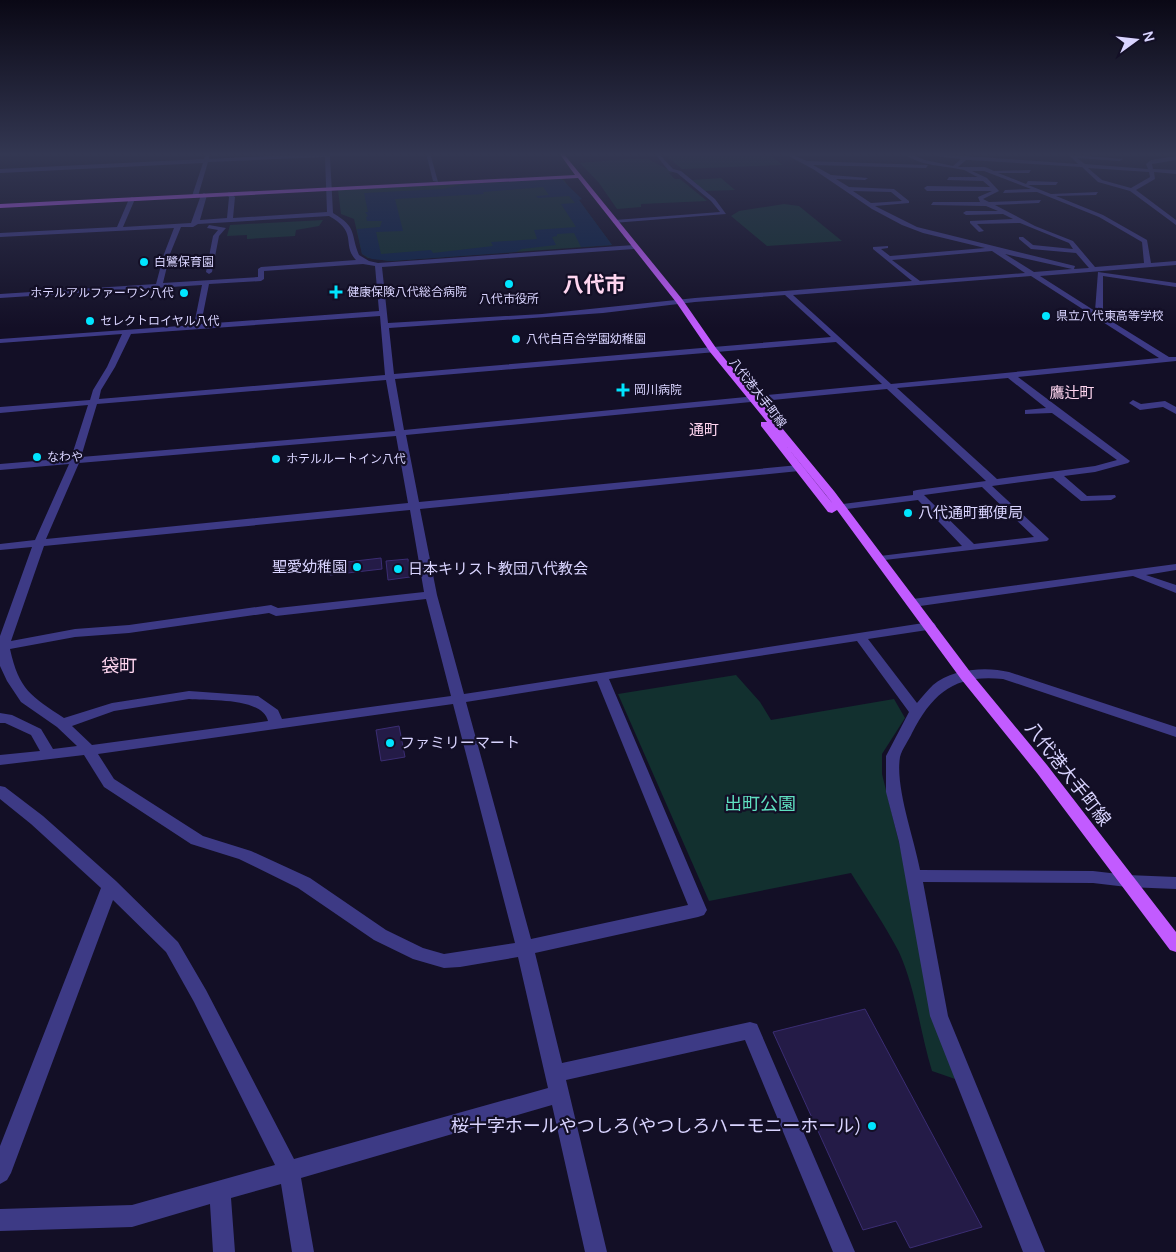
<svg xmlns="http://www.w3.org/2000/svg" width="1176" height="1252" viewBox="0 0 1176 1252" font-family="Manrope,'Noto Sans JP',sans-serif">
<rect width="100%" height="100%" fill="#130f26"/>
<path fill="#12302f" d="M 663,153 L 757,153 L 772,157 L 783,165 L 682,169 Z
M 625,159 L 648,159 L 673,172 L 669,173 L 675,179 L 680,179 L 707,201 L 641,204 L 641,207 L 617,209 L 599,183 L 580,163 Z
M 721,178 L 735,190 L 705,191 L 692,180 Z
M 561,179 L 564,180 L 612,245 L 390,261 L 368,258 L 362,254 L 354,219 L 341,214 L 338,190 Z
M 784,204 L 799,206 L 842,241 L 767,246 L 731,216 L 739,211 Z
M 323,220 L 319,226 L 296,230 L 295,236 L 247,239 L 247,235 L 227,236 L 230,225 Z
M 736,675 L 760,702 L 771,720 L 894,699 L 905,718 L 882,754 L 882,774 L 958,1080 L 932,1071 C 920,1032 916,990 899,952 C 885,925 867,899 851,873 L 709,901 L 618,694 Z"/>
<path fill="#0c2248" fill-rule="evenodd" d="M 561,179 L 582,199 L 579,200 L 612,245 L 581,247 L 574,233 L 557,234 L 557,236 L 552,237 L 556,245 L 522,249 L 516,252 L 391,261 L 372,259 L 362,254 L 357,229 L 380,227 L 382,221 L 367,221 L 366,217 L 368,216 L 365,212 L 368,212 L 364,193 L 443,189 L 465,184 ZM 543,187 L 549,195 L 536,196 L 538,198 L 569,196 L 575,203 L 561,204 L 576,227 L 534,230 L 537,239 L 491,242 L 493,246 L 433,253 L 431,250 L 381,254 L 376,232 L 403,231 L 395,199 L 484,194 L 483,192 Z"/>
<path fill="#241b47" stroke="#3b2d73" d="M 381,558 L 382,569 L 330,575 L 330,564 Z
M 408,559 L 410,577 L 388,580 L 386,561 Z
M 399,726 L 405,757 L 381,761 L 376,730 Z
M 865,1009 L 982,1227 L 910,1248 L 896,1221 L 863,1230 L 773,1032 Z"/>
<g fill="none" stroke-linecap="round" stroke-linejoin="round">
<path fill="#3d3a85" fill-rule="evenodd" d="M 0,153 L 21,153 L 0,155 Z
M 206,153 L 210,153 L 209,159 L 325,153 L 368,153 L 366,154 L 330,156 L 333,213 C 358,228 350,233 359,255 L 369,261 L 378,263 L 634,245 L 637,247 L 634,249 L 382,267 L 388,323 L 542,314 L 695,298 L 912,281 L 873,249 L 873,247 L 888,246 L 888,248 L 881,249 L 890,256 L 985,248 L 923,233 L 902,225 L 872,209 L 813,169 L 783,153 L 846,155 L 795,156 L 807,161 L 928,165 L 926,168 L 813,165 L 831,175 L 868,178 L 865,180 L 836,179 L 849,187 L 894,189 L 909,201 L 909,203 L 875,206 L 917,227 L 1075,266 L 1074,269 L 1089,268 L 1076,253 L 1031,249 L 1019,239 L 1019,237 L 1023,237 L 1033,245 L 1073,249 L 1069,243 L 1020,223 L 977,224 L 984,231 L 979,232 L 970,223 L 970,221 L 1013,219 L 1003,214 L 966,215 L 963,213 L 966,211 L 998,211 L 986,206 L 931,205 L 933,202 L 980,202 L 978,197 L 992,191 L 927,191 L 924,188 L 927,186 L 990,187 L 983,181 L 947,180 L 949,177 L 978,177 C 973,175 967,171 964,170 C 943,165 921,167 903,153 L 908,153 L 925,160 L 953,166 L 961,159 L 935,156 L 938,154 L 1078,164 L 1067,153 L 1072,153 L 1074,155 L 1123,159 L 1120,161 L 1077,158 L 1085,164 L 1148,169 L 1146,164 L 1151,160 L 1176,156 L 1176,160 L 1152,164 L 1153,169 L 1176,170 L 1176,174 L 1154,172 L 1155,179 L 1136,190 L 1176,220 L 1176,225 L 1130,191 L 1098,182 L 1082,167 L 969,160 L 966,160 L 958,167 L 985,167 L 994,171 L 1031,170 L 1029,173 L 998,173 L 1026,184 L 1028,181 L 1058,182 L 1056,185 L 1028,185 L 1051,194 L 1098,192 L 1096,195 L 1056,196 L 1103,215 L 1147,240 L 1151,263 L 1176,261 L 1176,265 L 1040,276 L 1095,311 L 1098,272 L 1176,283 L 1176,287 L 1103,276 L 1103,316 L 1169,357 L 1176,357 L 1176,361 L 1018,377 L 1130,461 L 1128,463 L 1095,472 L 1064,476 L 1087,496 L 1115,495 L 1116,497 L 1111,500 L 1081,501 L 1053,478 L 992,486 L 1047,537 L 1049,539 L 1047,541 L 876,561 L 874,559 L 876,557 L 880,556 L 962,546 L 918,500 L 839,510 L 835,509 L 834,507 L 835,505 L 913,495 L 913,491 L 917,490 L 986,481 L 887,389 L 406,435 L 419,502 L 809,464 L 814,467 L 809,470 L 420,509 L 437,595 L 464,694 L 930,622 L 934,623 L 936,626 L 934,629 L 868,639 L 917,703 C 922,697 927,691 933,685 C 951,669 986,666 1009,672 L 1176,727 L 1176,737 L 1003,679 C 956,674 933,692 912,733 C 909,740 902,749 900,757 C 895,787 914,838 920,870 L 1093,871 L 1127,875 L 1176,877 L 1176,889 L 1127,887 L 1093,883 L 923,882 L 948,1016 L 1045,1252 L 1023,1252 L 930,1016 L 899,842 L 886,792 L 886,756 L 909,712 L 857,641 L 609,679 L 707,910 L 704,915 L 698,917 L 535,953 L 562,1063 L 750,1022 L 757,1024 L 855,1252 L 833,1252 L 745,1040 L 566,1080 L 607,1252 L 585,1252 L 552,1105 L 301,1178 L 314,1252 L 292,1252 L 281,1184 L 231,1198 L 235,1252 L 213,1252 L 210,1204 L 132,1227 L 0,1231 L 0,1209 L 132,1205 L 275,1165 L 194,1002 L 166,952 L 113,900 L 11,1173 L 7,1180 L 0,1184 L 0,1146 L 101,888 L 31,824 L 0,799 L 0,786 L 5,787 L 43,816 L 116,881 L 178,942 L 206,990 L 294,1159 L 548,1088 L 518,957 L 460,967 L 444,968 L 413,959 L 374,940 L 298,888 L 239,859 L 191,844 L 104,787 L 84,755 L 0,765 L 0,755 L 40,751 L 31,735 L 5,723 L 0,723 L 0,713 L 12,715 L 41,729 L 53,749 L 77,746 L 57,727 L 21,702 L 7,681 L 0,666 L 0,636 L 32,547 L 0,550 L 0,544 L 35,540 L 69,464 L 0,470 L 0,464 L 71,458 L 88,405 L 0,413 L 0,407 L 90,400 L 93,390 L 107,367 L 122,334 L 0,343 L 0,339 L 194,325 L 202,285 L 0,298 L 0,294 L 156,284 L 164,254 L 174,228 L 0,237 L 0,233 L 117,227 L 129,199 L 132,197 L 135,199 L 123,227 L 191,223 L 201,195 L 204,193 L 207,195 L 200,220 L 227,218 L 229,197 L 226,194 L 229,192 L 235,197 L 233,218 L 327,212 L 325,157 L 208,162 L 198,196 L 195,198 L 192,196 L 203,163 L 0,173 L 0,169 L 204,159 ZM 1088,168 L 1149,172 L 1150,177 L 1131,188 L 1102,180 ZM 972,171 L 984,171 L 1031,189 L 1005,190 L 1003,193 L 1037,192 L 1099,217 L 1142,242 L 1144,263 L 1095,267 L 1073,241 L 1035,226 L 995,205 L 1039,203 L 1041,200 L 989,202 L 983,199 L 999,191 L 987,178 ZM 853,191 L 891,192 L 902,201 L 871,203 ZM 329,216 C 359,233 341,244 356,260 L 261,267 L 258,269 L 258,277 L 163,283 L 170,254 L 181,227 L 193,227 L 198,224 ZM 992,251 L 1025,273 L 920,281 L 892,260 ZM 1005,254 L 1072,269 L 1034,272 ZM 363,264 L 375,266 L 379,311 L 201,324 L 209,284 L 261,281 L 264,279 L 264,271 ZM 1031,276 L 1159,358 L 891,384 L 793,295 ZM 785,295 L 831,337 L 394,374 L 389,328 L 603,313 L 695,302 ZM 380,316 L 385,375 L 99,399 L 101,390 L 115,367 L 131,334 ZM 836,342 L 882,384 L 404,430 L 395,379 ZM 1008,378 L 1046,408 L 1025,410 L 1025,414 L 1052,413 L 1117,460 L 1095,466 L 997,479 L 897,388 ZM 386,380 L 395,431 L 81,457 L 97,404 ZM 396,436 L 408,503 L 46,539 L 79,463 ZM 982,487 L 1034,537 L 974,544 L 924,495 ZM 410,510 L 424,592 L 278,608 L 271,605 L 129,625 L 75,629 L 11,641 L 44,546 ZM 426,599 L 451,696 L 282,719 L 278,710 L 258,696 L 189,691 L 112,703 L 64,718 C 31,696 19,690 10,649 L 75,637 L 129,633 L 269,613 L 276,616 ZM 597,681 L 688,905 L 531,939 L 466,702 ZM 189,699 C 209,701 262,697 268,721 L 92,745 L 72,726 L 114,711 ZM 453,704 L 515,943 L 444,954 L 423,948 L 386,930 L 310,878 L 251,851 L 203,836 L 114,779 L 98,754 Z
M 426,153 L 430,153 L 438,182 L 433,181 Z
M 654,153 L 658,153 L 673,169 L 681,171 L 715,199 L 726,214 L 613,223 L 615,220 L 720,212 L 711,201 L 677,173 L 669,171 Z
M 209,225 L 226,228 L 219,236 L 212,272 L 209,274 L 206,272 L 213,236 L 218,230 L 207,228 Z
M 1133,400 L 1141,404 L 1165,401 L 1176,407 L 1176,414 L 1163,407 L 1140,410 L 1129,403 Z
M 1176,564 L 1176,570 L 1146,575 L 1176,585 L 1176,593 L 1133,576 L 913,607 L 907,603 L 913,599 Z"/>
<path fill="#c25bff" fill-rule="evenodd" d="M 559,153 L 563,153 L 682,299 L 716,348 L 834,491 L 971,673 L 1047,765 L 1176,932 L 1176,952 L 1170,950 L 1037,773 L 961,679 L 837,510 L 832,513 L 828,512 L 761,426 L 761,422 L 767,422 L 710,352 L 676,302 L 578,178 L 0,208 L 0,204 L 575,175 ZM 783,442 L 826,495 L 833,504 Z"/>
</g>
<linearGradient id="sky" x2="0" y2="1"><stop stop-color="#0a0815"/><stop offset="0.47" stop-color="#333752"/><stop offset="1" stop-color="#333752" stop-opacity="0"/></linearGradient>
<rect width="1176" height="328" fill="url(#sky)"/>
<g fill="#00e5ff" stroke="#130f26" stroke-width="2">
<circle cx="144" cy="262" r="5"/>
<circle cx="509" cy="284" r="5"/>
<path d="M333.5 284.5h5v5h5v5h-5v5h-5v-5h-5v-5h5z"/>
<circle cx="184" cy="293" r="5"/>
<circle cx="1046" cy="316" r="5"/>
<circle cx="90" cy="321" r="5"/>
<circle cx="516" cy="339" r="5"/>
<path d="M620.5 382.5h5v5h5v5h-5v5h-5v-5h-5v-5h5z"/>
<circle cx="37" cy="457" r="5"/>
<circle cx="276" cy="459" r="5"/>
<circle cx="908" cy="513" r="5"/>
<circle cx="357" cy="567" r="5"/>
<circle cx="398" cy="569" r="5"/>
<circle cx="390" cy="743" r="5"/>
<circle cx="872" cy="1126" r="5"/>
</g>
<g text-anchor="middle" stroke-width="4.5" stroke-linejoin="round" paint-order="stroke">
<g font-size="12" fill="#d9d4ff" stroke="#130f26" text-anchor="start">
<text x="154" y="266">白鷺保育園</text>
<text x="347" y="296">健康保険八代総合病院</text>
<text x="174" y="297" text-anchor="end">ホテルアルファーワン八代</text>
<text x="509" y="303" text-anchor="middle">八代市役所</text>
<text x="1056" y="320">県立八代東高等学校</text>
<text x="100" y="325">セレクトロイヤル八代</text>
<text x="526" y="343">八代白百合学園幼稚園</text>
<text x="634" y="394">岡川病院</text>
<text x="47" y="461">なわや</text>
<text x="286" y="463">ホテルルートイン八代</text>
</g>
<g font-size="12" fill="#d9d4ff" stroke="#130f26">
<text transform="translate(758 393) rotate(52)" y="4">八代港大手町線</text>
</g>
<g font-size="15" fill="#ffd6f0" stroke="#130f26">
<text x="1072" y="398">鷹辻町</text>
<text x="704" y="435">通町</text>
</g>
<g font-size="15" fill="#d9d4ff" stroke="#130f26" text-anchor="start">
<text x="918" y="518">八代通町郵便局</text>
<text x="347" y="572" text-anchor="end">聖愛幼稚園</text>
<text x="408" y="574">日本キリスト教団八代教会</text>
<text x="400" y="748">ファミリーマート</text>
</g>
<g font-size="18" fill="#ffd6f0" stroke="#130f26">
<text x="119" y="672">袋町</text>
</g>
<g font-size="18" fill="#d9d4ff" stroke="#130f26">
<text transform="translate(1068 774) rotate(52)" y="6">八代港大手町線</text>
</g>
<g font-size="18" fill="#5fe0c0" stroke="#130f26">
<text x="760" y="810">出町公園</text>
</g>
<g font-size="18" fill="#d9d4ff" stroke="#130f26" text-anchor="end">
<text x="862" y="1132">桜十字ホールやつしろ(やつしろハーモニーホール)</text>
</g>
<g font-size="21" font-weight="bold" fill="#ffd6f0" stroke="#130f26">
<text x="594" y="292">八代市</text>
</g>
</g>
<g transform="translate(1136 40) rotate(75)" stroke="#130f26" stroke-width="4" paint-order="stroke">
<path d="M0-4L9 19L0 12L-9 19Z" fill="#d9d4ff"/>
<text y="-8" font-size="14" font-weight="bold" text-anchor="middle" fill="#d9d4ff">N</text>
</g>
</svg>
